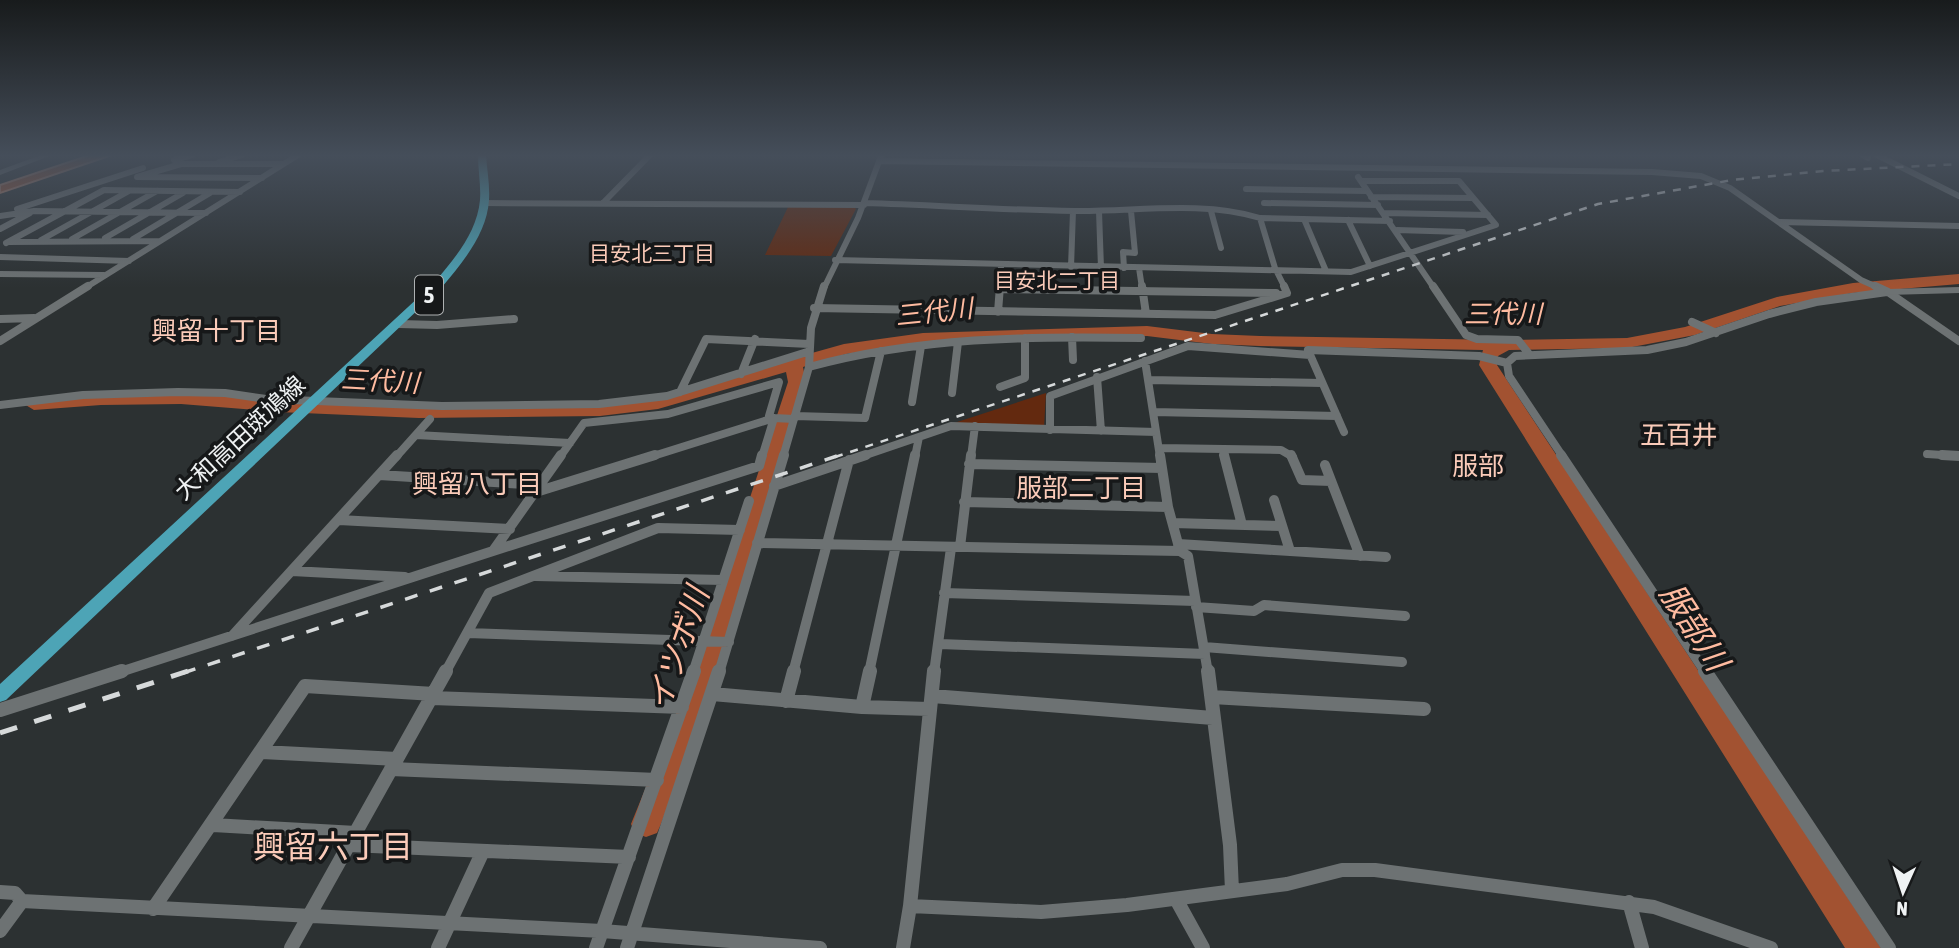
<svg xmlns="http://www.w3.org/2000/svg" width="1959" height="948" viewBox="0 0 1959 948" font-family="'Asap Condensed','Noto Sans JP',sans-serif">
<rect width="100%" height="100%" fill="#2c3132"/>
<path fill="#63290f" d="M 788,207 L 854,207 L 856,209 L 831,256 L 765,255 Z
M 1046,393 L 1044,427 L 951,424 Z"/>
<path fill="#a25231" stroke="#b9826b" stroke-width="2" d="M 90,155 L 112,155 L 0,193 L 0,185 Z"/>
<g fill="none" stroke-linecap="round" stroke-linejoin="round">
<path fill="#a25231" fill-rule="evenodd" d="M 1959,274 L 1959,284 L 1853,293 L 1780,306 L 1695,335 L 1627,348 L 1509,350 L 1498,356 L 1497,365 L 1881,948 L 1845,948 L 1479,365 L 1483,350 L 1260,346 L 1212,344 L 1147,336 L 923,343 L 846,354 L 803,367 L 806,382 L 718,674 L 661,824 L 657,833 L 646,837 L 635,833 L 631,824 L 692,674 L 788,382 L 786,372 L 658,409 L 600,416 L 419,418 L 279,412 L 181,404 L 101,405 L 34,410 L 24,404 L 34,398 L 101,393 L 181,392 L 279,400 L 419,406 L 600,404 L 656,397 L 844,344 L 923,333 L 1147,326 L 1212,334 L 1260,336 L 1505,340 L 1627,338 L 1685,327 L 1777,297 L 1853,283 Z"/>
<path stroke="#6d7273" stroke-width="6" d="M 1863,155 L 1868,158
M 1877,155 L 1959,196
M 174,160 L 192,155
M 879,161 L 1652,172 L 1701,176 L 1730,188 L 1861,280 L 1879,288
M 219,162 L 242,155
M 1358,177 L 1434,288
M 262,178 L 137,177 L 181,164 L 282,164
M 1246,189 L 1367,191
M 1371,197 L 1473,198
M 484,203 L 864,205
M 603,203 L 650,155
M 865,203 C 934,205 1004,210 1074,211 C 1134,212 1201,200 1260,218 L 1390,221
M 1264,203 L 1378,205
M 17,209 L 143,168
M 1099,211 L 1101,268
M 1211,211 L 1221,248
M 1384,213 L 1488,215
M 0,216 L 34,211 L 206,213
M 1260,218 L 1275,268 L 1285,288
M 1304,219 L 1326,271
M 1348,220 L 1370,266
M 1780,222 L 1959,226
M 0,229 L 30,213
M 1397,230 L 1463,232
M 105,238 L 183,193
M 72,239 L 157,191
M 133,239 L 210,193
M 41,240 L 129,191
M 8,242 L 160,241
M 6,243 L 104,190 L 240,192
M 0,257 L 129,261
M 835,260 L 1351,272 L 1496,225 L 1459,181 L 1361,181
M 1071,267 L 1073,211
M 1124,268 L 1123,252 L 1135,253 L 1131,211
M 1139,268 L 1142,288
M 0,274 L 104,275
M 85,288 L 298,155
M 824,288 L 858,218 L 881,156
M 1000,288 L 1001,266"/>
<path stroke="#6d7273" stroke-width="8" d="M 1142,286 L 1146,314
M 1433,286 L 1466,335 L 1477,339 L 1518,340 L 1529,354
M 1875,286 L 1888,292 L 1959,341
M 999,289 L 1276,293
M 814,308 L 1215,315 L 1287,293 L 1284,286
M 998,312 L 1000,286
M 0,319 L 34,318
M 1692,322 L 1716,333
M 399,324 L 437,325 L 514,319
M 1072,337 L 1073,360
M 0,341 L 88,286
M 1145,361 L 1160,457
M 809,367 C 918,337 1029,336 1141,338
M 741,374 L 755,339
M 1097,377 L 1101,431
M 1149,380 L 1322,383
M 1000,387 L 1025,378 L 1025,338
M 680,392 L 706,339 L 809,344
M 952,393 L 958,342
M 912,402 L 921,346
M 0,405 L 83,395 L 178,392 L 225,393 L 266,399 L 442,406 L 599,404 L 667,396 L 807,352
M 1153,412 L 1337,416
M 795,416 L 865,418 L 881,351
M 1050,430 L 1050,396 L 1188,346 L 1310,355
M 1344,432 L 1308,350 L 1479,356 L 1507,363
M 416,435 L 570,443
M 1160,448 L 1281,450 L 1293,457
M 1223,449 L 1225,457
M 1927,454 L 1959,456
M 396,457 L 430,419
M 560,457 L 584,423 L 668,414 L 779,382 L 769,416 L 774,418 L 762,457
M 650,457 L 774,418 L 794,419
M 783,457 L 809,367 L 811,328 L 824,286
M 860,457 L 951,426 L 1156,432
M 915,457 L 919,437
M 971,457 L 975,426
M 1563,457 L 1509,376 L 1507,363 L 1515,356 L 1647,350 L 1686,342 L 1769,314 L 1816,302 L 1887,292"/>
<path stroke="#6d7273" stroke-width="10" d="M 1160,455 L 1168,507 L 1180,551 L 1188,556 L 1208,673
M 1224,455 L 1242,525
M 1291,455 L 1302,480 L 1331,481
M 1561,455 L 1706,673
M 1942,455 L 1959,456
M 969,464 L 1162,468
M 1325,465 L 1360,556
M 379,475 L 541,485
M 774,486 L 866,455
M 536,492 L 655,455
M 1274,500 L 1290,551
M 964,502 L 1168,507
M 339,520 L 510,529
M 1173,523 L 1282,526
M 757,543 L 1180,551
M 1178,544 L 1386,557
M 960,547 L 971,455
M 493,551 L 561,455
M 493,551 L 759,466 L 762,455
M 292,571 L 405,577
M 535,576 L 723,580
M 944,593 L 1195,601
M 1196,607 L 1254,611 L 1264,605 L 1405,616
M 468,633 L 729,642
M 232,636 L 397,455
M 940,644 L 1205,654
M 1204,647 L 1402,662
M 117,673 L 493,551
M 445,673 L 489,593 L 658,528 L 740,530
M 693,673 L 749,501
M 719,673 L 784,455
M 793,673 L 849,460
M 869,673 L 915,455
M 934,673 L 951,548"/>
<path stroke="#6d7273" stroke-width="14" d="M 1208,671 L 1230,845 L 1232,891
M 1705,671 L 1889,948
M 712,694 L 862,707 L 929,709
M 932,696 L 1213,718
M 1212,697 L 1424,709
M 432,698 L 682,707
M 786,701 L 794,671
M 862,707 L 870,671
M 0,710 L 122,671
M 262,752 L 397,759
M 391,769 L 657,780
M 213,825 L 356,833
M 349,845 L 629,857
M 0,892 L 15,893 L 22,901 L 602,931 L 820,948
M 1176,899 L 1203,948
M 1629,902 L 1642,948
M 910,906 L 1041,912 L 1127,905 L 1287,884 L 1342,870 L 1375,870 L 1654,907 L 1771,948
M 153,909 L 305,686 L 434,694
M 0,931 L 22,901
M 291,948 L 446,671
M 438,948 L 483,851
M 596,948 L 694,671
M 627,948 L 719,671
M 903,948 L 910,906 L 934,671"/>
<path fill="#6d7273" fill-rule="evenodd" d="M 41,155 L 52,155 L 0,175 L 0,170 Z
M 1959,287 L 1959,293 L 1888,295 L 1883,292 L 1888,289 Z"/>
<path fill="#4da4b6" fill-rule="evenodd" d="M 478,155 L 486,155 C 487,170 490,185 489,200 C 487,234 462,263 442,287 L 6,700 L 0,702 L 0,684 L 434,283 C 454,259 477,233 480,200 C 481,185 478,170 478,155 Z"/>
<path stroke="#d6d9da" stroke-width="2.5" stroke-dasharray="8 8" stroke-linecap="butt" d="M 835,457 L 1598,204 L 1732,180 L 1823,171 L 1959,164"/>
<path stroke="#d6d9da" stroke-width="3.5" stroke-dasharray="13 13" stroke-linecap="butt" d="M 183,673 L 840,455"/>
<path stroke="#d6d9da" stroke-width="5" stroke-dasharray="18 18" stroke-linecap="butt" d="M 0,733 L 188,671"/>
</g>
<linearGradient id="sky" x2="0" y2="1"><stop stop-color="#181b1c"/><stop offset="0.54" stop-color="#454e5a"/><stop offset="1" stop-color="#454e5a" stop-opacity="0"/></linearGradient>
<rect width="1959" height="288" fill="url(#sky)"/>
<g text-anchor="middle" stroke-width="7" stroke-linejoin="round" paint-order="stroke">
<g font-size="21" fill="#fbcbb9" stroke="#161819">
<text x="652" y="261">目安北三丁目</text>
<text x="1057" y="288">目安北二丁目</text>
</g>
<rect fill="#161819" stroke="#aeb1b2" stroke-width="2" x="415" y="275.5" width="28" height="39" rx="5"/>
<g font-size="23" font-weight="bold" fill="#eff2f3">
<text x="429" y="303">5</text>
</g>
<g font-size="24" fill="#eff2f3" stroke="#161819">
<text transform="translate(240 438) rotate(-43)" y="8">大和高田斑鳩線</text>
</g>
<g font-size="26" font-style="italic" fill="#ffbba0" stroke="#161819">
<text transform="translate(934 312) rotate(-6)" y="9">三代川</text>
<text x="1503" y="323">三代川</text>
<text transform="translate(380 381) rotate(3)" y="9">三代川</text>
</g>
<g font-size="26" fill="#fbcbb9" stroke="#161819">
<text x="216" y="340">興留十丁目</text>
<text x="1679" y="444">五百井</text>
<text x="1478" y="475">服部</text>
<text x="477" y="493">興留八丁目</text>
<text x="1081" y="497">服部二丁目</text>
</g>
<g font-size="32" font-style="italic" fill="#ffbba0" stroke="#161819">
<text transform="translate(1694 627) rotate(57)" y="11">服部川</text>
<text transform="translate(678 649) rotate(-71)" y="11">イツボ川</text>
</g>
<g font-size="32" fill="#fbcbb9" stroke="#161819">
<text x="333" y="858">興留六丁目</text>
</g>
</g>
<g transform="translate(1903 892) rotate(183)" stroke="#161819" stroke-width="5" paint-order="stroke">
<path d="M0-5L12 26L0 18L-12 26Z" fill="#eff2f3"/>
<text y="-10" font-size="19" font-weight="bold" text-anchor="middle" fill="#eff2f3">N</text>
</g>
</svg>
